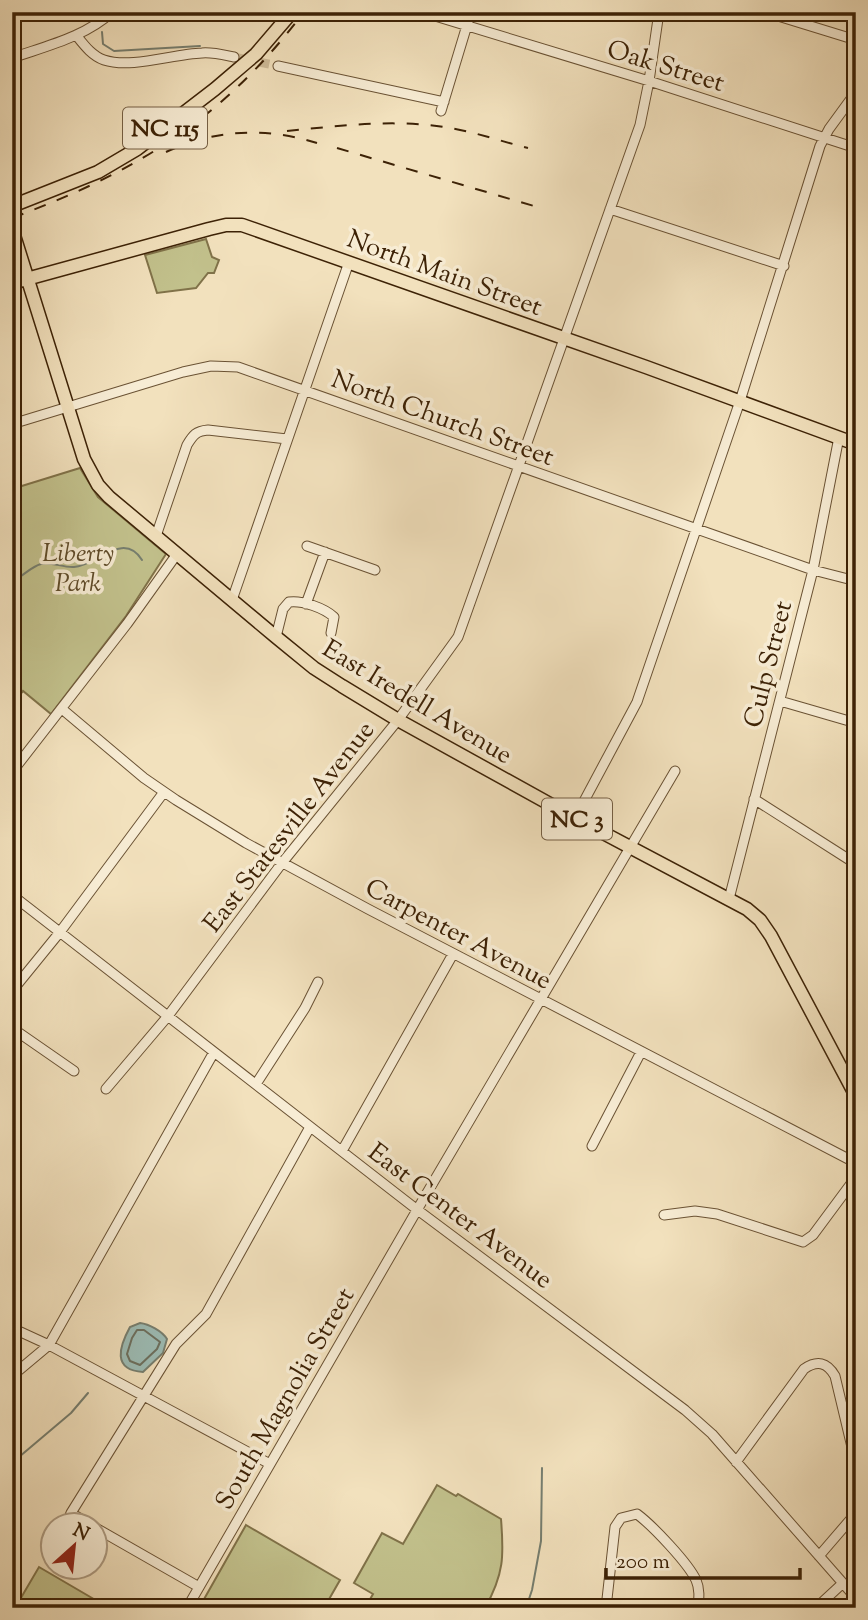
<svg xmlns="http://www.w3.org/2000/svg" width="868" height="1620" viewBox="0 0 868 1620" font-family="'Sorts Mill Goudy',serif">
<rect width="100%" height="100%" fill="#f2e1bd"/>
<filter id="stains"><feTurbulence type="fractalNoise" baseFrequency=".00286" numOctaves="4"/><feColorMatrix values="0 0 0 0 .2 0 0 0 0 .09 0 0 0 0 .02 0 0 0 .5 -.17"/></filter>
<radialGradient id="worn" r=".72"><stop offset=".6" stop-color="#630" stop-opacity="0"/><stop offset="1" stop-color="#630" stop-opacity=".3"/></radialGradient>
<path fill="#c2c18c" stroke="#807249" stroke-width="2" d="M 206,239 L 212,257 L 219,260 L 214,273 L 208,273 L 196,288 L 157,293 L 145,255 Z
M 80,468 L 98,497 L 166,554 L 126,616 L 51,714 L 23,691 L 12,704 L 12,489 Z
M 437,1485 L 456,1496 L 458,1494 L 501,1519 C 504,1556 504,1574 485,1608 L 365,1608 L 373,1594 L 354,1583 L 382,1533 L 403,1544 Z
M 246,1525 L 340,1580 L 324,1608 L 199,1608 Z
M 39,1567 L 104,1605 L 102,1608 L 15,1608 Z"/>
<path fill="#9cbcb5" stroke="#767e6f" stroke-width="2" d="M 140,1323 C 149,1324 162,1331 167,1339 L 163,1353 L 143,1372 C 112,1370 119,1347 130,1327 Z"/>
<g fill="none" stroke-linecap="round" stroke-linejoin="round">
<path stroke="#6c6f5e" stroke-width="2" d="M 137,1330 L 144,1330 L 160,1342 L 157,1349 L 140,1365 L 130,1361 L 127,1354 L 132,1338 Z"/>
<path stroke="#767e6f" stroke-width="2" d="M 82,12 L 88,20
M 102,32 L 103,44 L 114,51 L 200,46
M 12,581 C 23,577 30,567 41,564 C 51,561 63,568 74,567 C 97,566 123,530 142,560
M 12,1467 L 19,1457 L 71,1413 L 88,1393
M 526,1608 L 532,1590 L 541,1541 L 542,1468"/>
<path stroke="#cebb98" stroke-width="9" stroke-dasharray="9 4.5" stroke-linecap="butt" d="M 234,57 L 278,66"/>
<g stroke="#6a5234" stroke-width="11">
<path id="minor" d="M 422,12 L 649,81 L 856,148
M 765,12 L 856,40
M 76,35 C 84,45 92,56 104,60 C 131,69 173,54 202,53 C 212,52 224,55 234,57
M 12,58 C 46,46 85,37 112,12
M 278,66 L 444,102
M 441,111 L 471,12
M 610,209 L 784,266
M 12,424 L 183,372 L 211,366 L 238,367 L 813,570 L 856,581
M 156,536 L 187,445 C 193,435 196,431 208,430 L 287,439
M 307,546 L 375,570
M 232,600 L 349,262
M 306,604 L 325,552
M 276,637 L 283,609 L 289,602 C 302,600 324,608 334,617 L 331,633
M 780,701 L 856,723
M 62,709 L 144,778 L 176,800 L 246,843 L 368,909 L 856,1163
M 12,772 L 127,624 L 177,554
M 754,799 L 856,864
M 575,818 L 637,702 L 740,401 L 820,146 L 829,129 L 856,92
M 12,895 L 411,1205 L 685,1410 L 712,1434 L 856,1598
M 729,899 L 813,570 L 839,437
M 12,991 L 60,932 L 164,792
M 12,1028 L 74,1071
M 256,1084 L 305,1008 L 318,982
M 106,1089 L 168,1016 L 282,863 L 398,720 L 458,637 L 640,125 L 649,81 L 659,12
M 592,1146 L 641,1052
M 342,1151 L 453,954
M 664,1215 L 695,1211 L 717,1214 L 803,1242 L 813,1235 L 856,1177
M 12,1328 L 49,1345 L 270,1464
M 12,1376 L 49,1345 L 214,1052
M 736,1462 L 804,1369 C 817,1360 827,1362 835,1376 L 856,1464
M 71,1513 L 92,1526
M 66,1526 L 71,1513 L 176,1344 L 206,1314 L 310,1127
M 94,1527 L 199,1587
M 819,1556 L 856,1513
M 187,1608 L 417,1210 L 675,771
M 606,1608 L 615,1527 L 621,1518 L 637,1514 C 653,1526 688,1563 696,1580 C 700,1589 699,1598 698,1608
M 816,1608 L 843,1583"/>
</g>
<g stroke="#3d2206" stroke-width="15">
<path id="major" d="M 12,206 L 98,172 L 137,149 L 215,89 L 256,54 L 292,12
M 12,229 L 84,459 L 98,485 L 109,497 L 276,637 L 314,668 L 342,686 L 398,720 L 575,818 L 747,909 L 760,920 L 771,936 L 856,1096
M 12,283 L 209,229 L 226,225 L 242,225 L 646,367 L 856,444"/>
</g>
<use href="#minor" stroke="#f7ecd4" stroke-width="9"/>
<use href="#major" stroke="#f2e1bd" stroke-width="12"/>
<path stroke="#3d2206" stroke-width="2" stroke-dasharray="12 12" stroke-linecap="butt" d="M 287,131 C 338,126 392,119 444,127 C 472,131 500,141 528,148
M 337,148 L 534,206
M 166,152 C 216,129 265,127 317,143
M 12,218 C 138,171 222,120 304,12"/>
</g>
<g text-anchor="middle" stroke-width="7" stroke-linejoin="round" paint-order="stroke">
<g fill="#f7ecd4" stroke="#755f44" stroke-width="2">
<rect x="123" y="107.5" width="84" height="41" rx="5"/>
<rect x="542" y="798.5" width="70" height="41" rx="5"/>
</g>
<g font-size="24" font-weight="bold" fill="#3d2206">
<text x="165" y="136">NC 115</text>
<text x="577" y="827">NC 3</text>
</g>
<g font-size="26" fill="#3d2206" stroke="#f7ecd4">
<text transform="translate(666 65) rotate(17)" y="9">Oak Street</text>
<text transform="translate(445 272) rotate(20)" y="9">North Main Street</text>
<text transform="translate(443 417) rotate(20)" y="9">North Church Street</text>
<text transform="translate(767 664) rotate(-76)" y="9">Culp Street</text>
<text transform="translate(418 701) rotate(31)" y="9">East Iredell Avenue</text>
<text transform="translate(288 826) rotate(-52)" y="9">East Statesville Avenue</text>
<text transform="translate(459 933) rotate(28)" y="9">Carpenter Avenue</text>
<text transform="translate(461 1215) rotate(37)" y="9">East Center Avenue</text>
<text transform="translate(284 1398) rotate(-60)" y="9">South Magnolia Street</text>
</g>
<g font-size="26" font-style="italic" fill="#5e4a28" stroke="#f7ecd4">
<text x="78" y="561">Liberty<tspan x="78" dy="30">Park</tspan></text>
</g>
</g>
<rect width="868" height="1620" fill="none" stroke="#f2e1bd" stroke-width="42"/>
<rect x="14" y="14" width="840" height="1592" fill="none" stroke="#3d2206" stroke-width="3.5"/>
<rect x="21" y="21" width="826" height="1578" fill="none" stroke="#3d2206" stroke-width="2"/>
<g transform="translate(74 1546) rotate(27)"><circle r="33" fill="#f7ecd4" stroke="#ad9b82" stroke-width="2"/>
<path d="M0-5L12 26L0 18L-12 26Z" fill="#8f2418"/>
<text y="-10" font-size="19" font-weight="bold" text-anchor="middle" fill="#3d2206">N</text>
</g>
<path d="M606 1568v10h194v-10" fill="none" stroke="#3d2206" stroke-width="3.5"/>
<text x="616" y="1568" font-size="21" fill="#3d2206" stroke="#f7ecd4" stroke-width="5" paint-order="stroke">200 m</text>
<rect width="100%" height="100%" filter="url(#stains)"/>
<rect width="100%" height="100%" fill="url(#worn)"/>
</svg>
